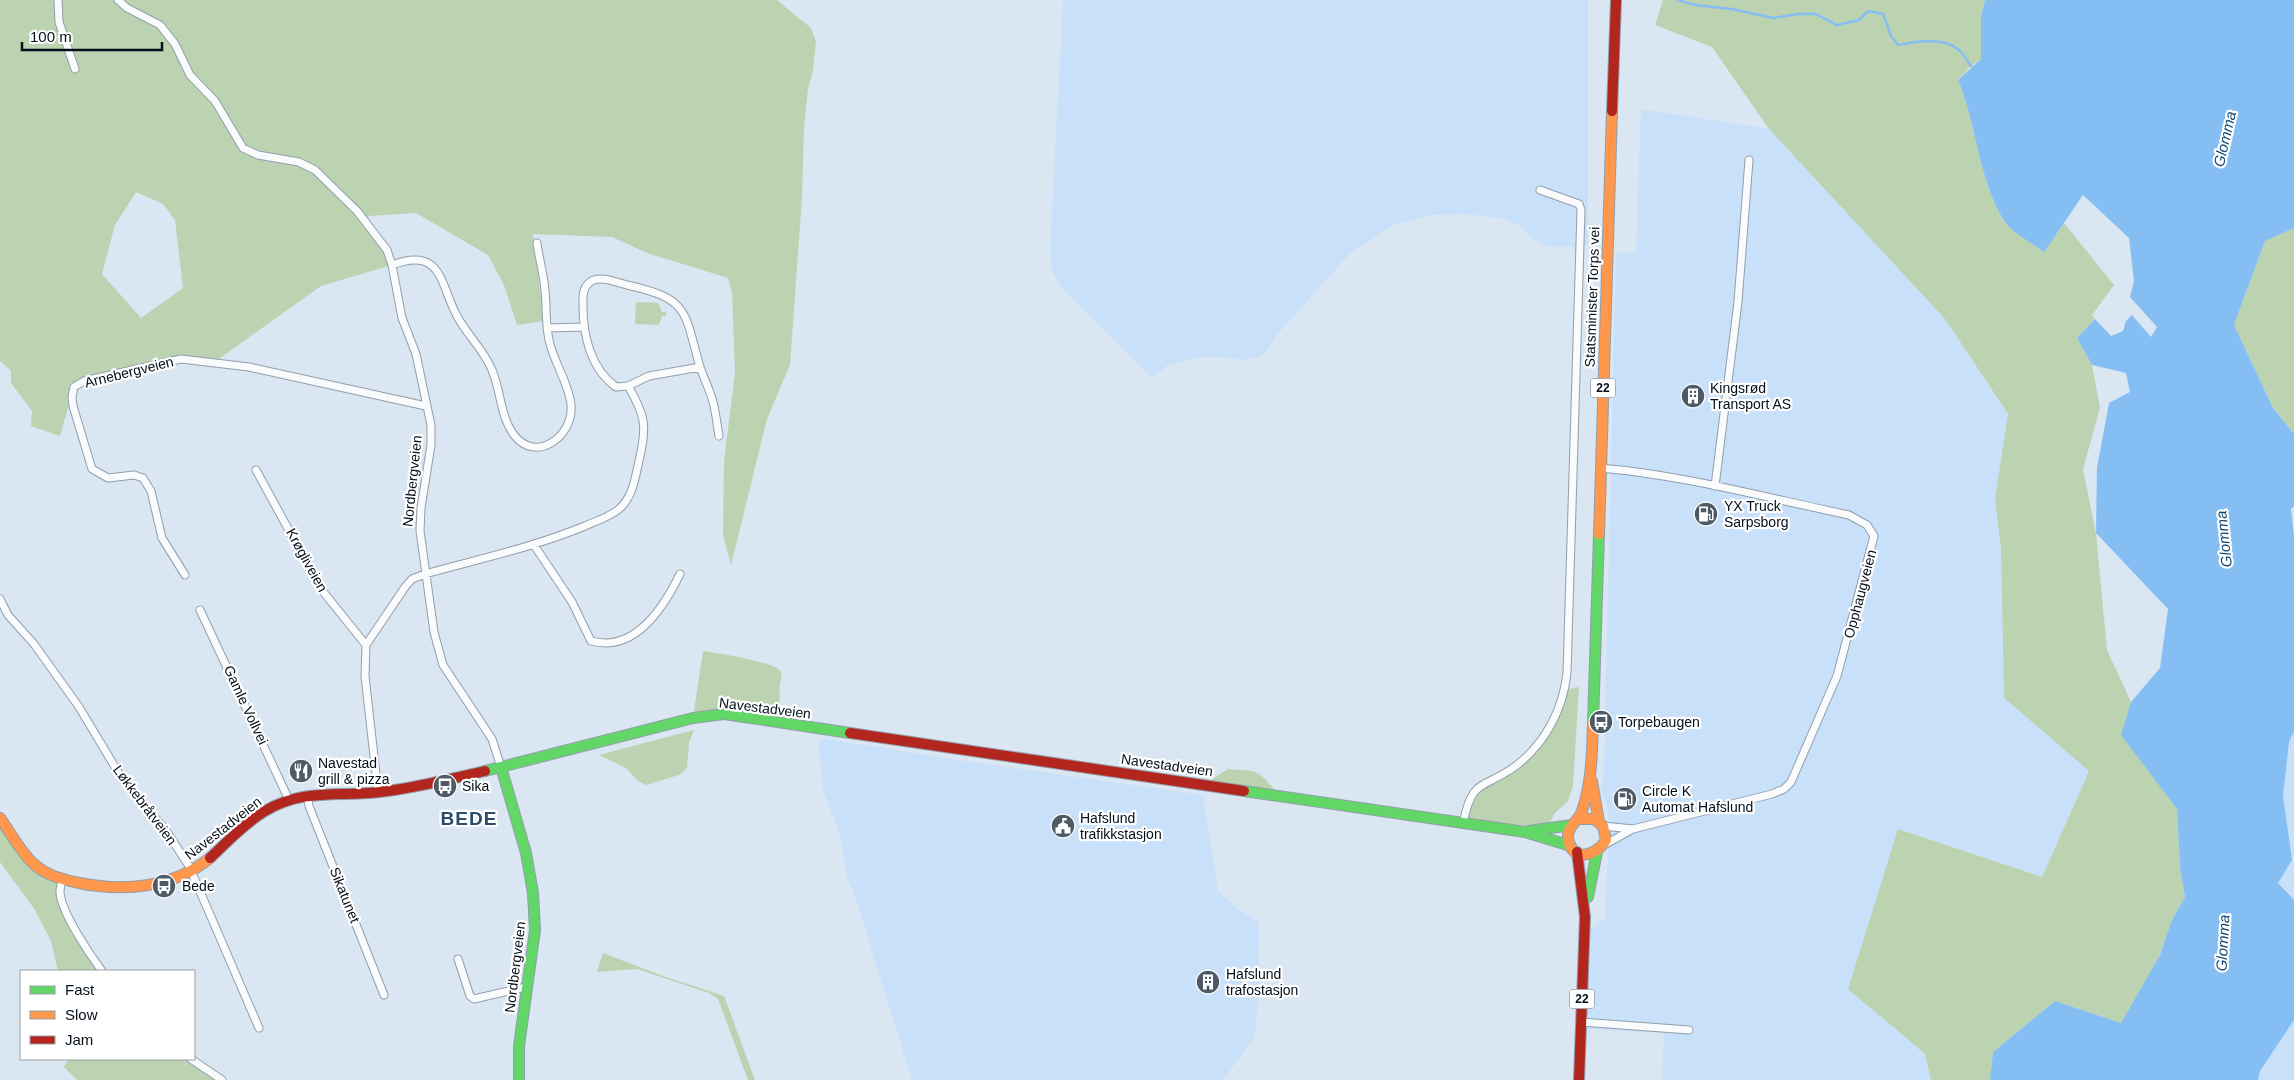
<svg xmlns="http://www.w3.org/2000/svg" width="2294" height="1080" viewBox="0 0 2294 1080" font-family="Arial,sans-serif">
<rect width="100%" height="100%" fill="#dae6f2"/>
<path fill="#c8e0f9" d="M 1063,0 L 1588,0 L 1588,244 L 1580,247 L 1545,246 L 1531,237 L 1522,227 L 1502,218 L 1465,214 L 1429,215 L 1394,225 L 1351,252 L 1275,337 L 1269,348 L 1261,356 L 1245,360 L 1217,357 L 1195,358 L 1168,365 L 1152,377 L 1061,287 L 1052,270 L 1050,254 Z
M 1641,109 L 1769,129 L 1945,319 L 2008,415 L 1995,499 L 2001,549 L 2004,698 L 2089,770 L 2042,877 L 1899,829 L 1848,989 L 1925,1054 L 1931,1080 L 1662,1080 L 1664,1033 L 1587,1029 L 1591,929 L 1605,918 L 1608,856 L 1608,810 L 1601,788 L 1604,769 L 1616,253 L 1636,252 Z
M 2294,731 L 2294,900 L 2278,883 L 2292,860 L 2283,796 L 2289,742 Z
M 821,738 L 944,758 L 1203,795 L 1218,891 L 1240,911 L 1258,921 L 1259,928 L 1258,1003 L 1255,1033 L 1253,1039 L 1223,1080 L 912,1080 L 857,902 L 847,877 L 841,839 L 835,821 L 824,793 L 819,750 Z
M 2294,1020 L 2294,1080 L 2258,1080 L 2260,1071 Z"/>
<path fill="#bcd3b2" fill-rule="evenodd" d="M 0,0 L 777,0 L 811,28 L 816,41 L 813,70 L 808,89 L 804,127 L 802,198 L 790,365 L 767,419 L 731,565 L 723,535 L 724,461 L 735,373 L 732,292 L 728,278 L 647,253 L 612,237 L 533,234 L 544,321 L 517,325 L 504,285 L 488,255 L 416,213 L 369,216 L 365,219 L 392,265 L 321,286 L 213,363 L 181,359 L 74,387 L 60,436 L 31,426 L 32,411 L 11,383 L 11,371 L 0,361 ZM 136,192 L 163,204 L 175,220 L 183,288 L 141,318 L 102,274 L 115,225 Z
M 1663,0 L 1985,0 L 1981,16 L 1981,59 L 1971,66 L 1958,80 C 1977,125 1978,181 2005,222 C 2011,232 2034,244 2044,251 L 2064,223 L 2114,285 L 2092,315 L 2095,319 L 2077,338 L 2092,365 L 2100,408 L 2083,469 L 2096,533 L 2107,650 L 2131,702 L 2122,735 L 2177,809 L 2180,868 L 2185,897 L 2171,922 L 2159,957 L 2121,1023 L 2055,1001 L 1993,1052 L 1990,1080 L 1931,1080 L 1925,1054 L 1848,989 L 1898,829 L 2042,877 L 2089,771 L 2004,698 L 2001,549 L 1995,499 L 2008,414 L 1945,319 L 1769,129 L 1712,47 L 1655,25 Z
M 2294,228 L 2294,434 L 2273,408 L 2234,325 L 2265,241 Z
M 636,302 L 658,303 L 662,312 L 666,312 L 666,316 L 662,316 L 659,325 L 635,324 Z
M 703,651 C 716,653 777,662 781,672 C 782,675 781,680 780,683 C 779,697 780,709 779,722 L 724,714 L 693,718 Z
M 1579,687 L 1573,786 L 1568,801 L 1554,814 L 1550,823 C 1521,830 1492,828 1463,824 L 1471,795 L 1537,746 L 1565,690 Z
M 694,730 L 689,742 L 687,768 L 679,775 L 646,785 L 638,781 L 626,768 L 599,755 Z
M 1228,769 C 1236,770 1245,770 1252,771 C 1263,774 1273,787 1278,796 L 1205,784 Z
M 0,818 L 23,852 L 62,880 L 63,902 L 102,971 L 58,971 L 51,941 L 35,910 L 0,862 Z
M 603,953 L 663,976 L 724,996 L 755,1080 L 748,1080 L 718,999 L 709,993 L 637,969 L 597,972 Z
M 69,1059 L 191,1059 L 222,1080 L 77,1080 L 64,1067 Z"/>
<path fill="#84bef3" d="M 1985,0 L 2294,0 L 2294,228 L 2265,241 L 2234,325 L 2273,408 L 2294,434 L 2294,506 L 2291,509 L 2294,536 L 2294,731 L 2289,742 L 2283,796 L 2292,860 L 2278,883 L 2294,900 L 2294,1020 L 2260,1071 L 2258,1080 L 1990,1080 L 1993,1052 L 2055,1001 L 2121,1023 L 2160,955 L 2171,922 L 2185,897 L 2180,868 L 2177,809 L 2121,735 L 2131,702 L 2160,668 L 2168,609 L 2096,533 L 2097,468 L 2109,403 L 2130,392 L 2126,373 L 2092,365 L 2077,338 L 2095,319 L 2111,336 L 2123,331 L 2126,321 L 2132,315 L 2151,337 L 2157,327 L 2130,297 L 2134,281 L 2129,238 L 2083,195 L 2044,252 C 2034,244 2011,232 2005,222 C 1978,180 1977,125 1958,80 L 1981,59 L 1981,16 Z"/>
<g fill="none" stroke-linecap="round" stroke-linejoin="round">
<path stroke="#84bef3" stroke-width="2.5" d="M 1678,0 L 1695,5 L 1732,9 L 1773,18 L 1799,14 L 1816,14 L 1837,25 L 1859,20 L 1868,11 L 1883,14 L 1891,36 L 1898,45 C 1916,42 1944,36 1959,50 C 1964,54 1967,61 1971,66"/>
<g stroke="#929eaa" stroke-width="9">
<path id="street" d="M 58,0 L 59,22 L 75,69
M 118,0 L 127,8 L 160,25 L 175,44 L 190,75 L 215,101 L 243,148 L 258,155 L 299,162 L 315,170 L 357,211 L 387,250 L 392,265 L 402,318 L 416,354 L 431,425 L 431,445 L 421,508 L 420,531 L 434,632 L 443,665 L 492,739 L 501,767
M 392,265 C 443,246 440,285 457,316 C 467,335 484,350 492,370 C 501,391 500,416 514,435 C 536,464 574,436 571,405 C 569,384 555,364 550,344 C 545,327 547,309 545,291 C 544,275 539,259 537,243
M 547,328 L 583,327
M 700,367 L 649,376 L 628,386 L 616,387 C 591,369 583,336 583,306 C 583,297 582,288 590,282 C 599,275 616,282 627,285 C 690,299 684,311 700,367 C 704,379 710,390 713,402 C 716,413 717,425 719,436
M 1600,468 C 1684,475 1767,498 1849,515 L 1867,525 L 1874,536 L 1837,676 L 1791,782 L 1784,789 L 1772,794 L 1633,829 L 1604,845
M 256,470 L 321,589 L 366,645
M 1715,486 L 1738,302 L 1749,160
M 534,545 L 572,602 L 591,641 C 635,653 664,607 680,574
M 185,575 L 162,538 L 151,491 L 143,478 L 134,475 L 108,478 L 92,469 L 73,406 L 72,397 L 74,387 L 84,381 L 181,359 L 249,367 L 426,406
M 0,599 L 8,615 L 34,644 L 79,707 L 121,777 L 167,832 L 189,866 L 259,1028
M 200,610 L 289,800
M 378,792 L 365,676 L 366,645 L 405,587 L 412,579 L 425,574 C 479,559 534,547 585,526 C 596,521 610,517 619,509 C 633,497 635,478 639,461 C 647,427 646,416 628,386
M 307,795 L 309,806 L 384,995
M 1463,824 C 1472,776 1484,790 1517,765 C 1546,742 1563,709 1567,673 L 1581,210 L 1579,204 L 1540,190
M 1603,826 L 1633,829
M 62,880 C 61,884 60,888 60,892 C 61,912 90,955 102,971
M 458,959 L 470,996 L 474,999 L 526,987
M 1581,1022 L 1689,1030
M 191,1059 L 222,1080"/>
</g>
<g stroke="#929eaa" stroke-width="12">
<path id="fast" d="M 1593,723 L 1599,534
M 501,767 L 526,853 L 533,893 L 535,930 L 519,1046 L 519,1080
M 485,771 L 693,718 L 724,714 L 850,733
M 1244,791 L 1525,832 L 1571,846
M 1529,831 L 1572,825
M 1588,897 L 1597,852"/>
</g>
<g stroke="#929eaa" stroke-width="12">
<path id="slow" d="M 1599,534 L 1612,111
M 1592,781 L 1599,822
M 0,818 C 10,832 22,854 34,864 C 47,876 62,879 79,883 C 124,892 173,888 210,858
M 1579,819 L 1594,819 L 1603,826 L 1606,840 C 1596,857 1570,863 1568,837 C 1567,826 1579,821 1582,811 C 1592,782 1592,752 1593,723"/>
</g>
<g stroke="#929eaa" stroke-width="12">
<path id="jam" d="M 1612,111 L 1616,0
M 850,733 L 1244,791
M 1577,852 L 1585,917 L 1579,1080
M 210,858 C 226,843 246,822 265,811 C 304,788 338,797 380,792 C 415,788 450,779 485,771"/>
</g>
<use href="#street" stroke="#f9fbfd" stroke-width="7"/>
<use href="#fast" stroke="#63d668" stroke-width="10"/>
<use href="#slow" stroke="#ff974d" stroke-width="10"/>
<use href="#jam" stroke="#b3261e" stroke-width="10"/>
</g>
<defs>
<g id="building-disc" transform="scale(1.25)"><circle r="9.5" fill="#4e5a66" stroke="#fff"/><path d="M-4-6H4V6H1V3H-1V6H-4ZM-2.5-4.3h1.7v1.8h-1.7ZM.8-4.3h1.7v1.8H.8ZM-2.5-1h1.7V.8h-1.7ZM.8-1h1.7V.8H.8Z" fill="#fff"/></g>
<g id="fuel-disc" transform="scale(1.25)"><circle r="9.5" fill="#4e5a66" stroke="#fff"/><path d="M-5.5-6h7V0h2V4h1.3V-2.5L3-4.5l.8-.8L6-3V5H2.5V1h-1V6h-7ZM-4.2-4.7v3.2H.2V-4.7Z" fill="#fff"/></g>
<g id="bus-disc" transform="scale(1.25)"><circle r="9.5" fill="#4e5a66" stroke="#fff"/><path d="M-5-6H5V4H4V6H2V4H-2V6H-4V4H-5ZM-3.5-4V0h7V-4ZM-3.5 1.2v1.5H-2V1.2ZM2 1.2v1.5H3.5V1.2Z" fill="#fff"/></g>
<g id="restaurant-disc" transform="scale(1.25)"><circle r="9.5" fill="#4e5a66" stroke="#fff"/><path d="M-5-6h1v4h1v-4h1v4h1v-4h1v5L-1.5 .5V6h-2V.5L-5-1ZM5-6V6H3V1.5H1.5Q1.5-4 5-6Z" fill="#fff"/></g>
<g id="civic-disc" transform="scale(1.25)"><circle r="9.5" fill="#4e5a66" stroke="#fff"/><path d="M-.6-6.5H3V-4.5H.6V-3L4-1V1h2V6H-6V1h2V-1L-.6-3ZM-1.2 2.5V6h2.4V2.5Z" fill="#fff"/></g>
</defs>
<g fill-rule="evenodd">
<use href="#building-disc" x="1693" y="396"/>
<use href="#fuel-disc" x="1706" y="514"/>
<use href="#bus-disc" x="1601" y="722"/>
<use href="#restaurant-disc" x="301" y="771"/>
<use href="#bus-disc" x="445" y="786"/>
<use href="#fuel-disc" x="1625" y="799"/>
<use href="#civic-disc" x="1063" y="826"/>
<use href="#bus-disc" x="164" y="886"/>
<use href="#building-disc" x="1208" y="982"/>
</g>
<g text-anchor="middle" stroke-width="4.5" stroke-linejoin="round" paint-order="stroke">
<g fill="#fff" stroke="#4f565f" stroke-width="1">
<rect x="1590.5" y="378.5" width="25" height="19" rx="4"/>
<rect x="1569.5" y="989.5" width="25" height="19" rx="4"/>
</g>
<g font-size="12" font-weight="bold" fill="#030e1a">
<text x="1603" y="392">22</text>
<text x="1582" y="1003">22</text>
</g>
<g font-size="14" fill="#030e1a" stroke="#fff">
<text transform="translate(1592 297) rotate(-88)" y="5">Statsminister Torps vei</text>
<text transform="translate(129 372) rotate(-14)" y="5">Arnebergveien</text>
<text transform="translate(412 481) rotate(-84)" y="5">Nordbergveien</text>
<text transform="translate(307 560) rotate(61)" y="5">Krøgliveien</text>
<text transform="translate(1860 594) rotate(-75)" y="5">Opphaugveien</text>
<text transform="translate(246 705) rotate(65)" y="5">Gamle Vollvei</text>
<text transform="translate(765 708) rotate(7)" y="5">Navestadveien</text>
<text transform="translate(1167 765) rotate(8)" y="5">Navestadveien</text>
<text transform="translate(145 805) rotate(53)" y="5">Løkkebråtveien</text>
<text transform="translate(223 828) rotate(-38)" y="5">Navestadveien</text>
<text transform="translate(345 895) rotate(68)" y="5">Sikatunet</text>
<text transform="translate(515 967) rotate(-83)" y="5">Nordbergveien</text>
</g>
<g font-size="14" fill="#030e1a" stroke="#fff" text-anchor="start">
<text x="1710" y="393">Kingsrød<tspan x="1710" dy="16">Transport AS</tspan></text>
<text x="1724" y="511">YX Truck<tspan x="1724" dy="16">Sarpsborg</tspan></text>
<text x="1618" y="727">Torpebaugen</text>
<text x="318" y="768">Navestad<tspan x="318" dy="16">grill &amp; pizza</tspan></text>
<text x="462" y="791">Sika</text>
<text x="1642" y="796">Circle K<tspan x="1642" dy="16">Automat Hafslund</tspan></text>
<text x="1080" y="823">Hafslund<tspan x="1080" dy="16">trafikkstasjon</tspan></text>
<text x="182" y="891">Bede</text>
<text x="1226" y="979">Hafslund<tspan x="1226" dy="16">trafostasjon</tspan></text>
</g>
<g font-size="15" font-style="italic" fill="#0f4876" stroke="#fff">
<text transform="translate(2225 139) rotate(-77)" y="5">Glomma</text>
<text transform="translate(2224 539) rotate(-96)" y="5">Glomma</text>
<text transform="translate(2223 943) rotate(-87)" y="5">Glomma</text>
</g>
<g font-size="19" font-weight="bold" letter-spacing="1" fill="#2a4c6a" stroke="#fff">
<text x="469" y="825">BEDE</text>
</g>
</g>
<rect x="20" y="970" width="175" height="90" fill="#ffffff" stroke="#9a9fa3"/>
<rect x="30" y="986" width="25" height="8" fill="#63d668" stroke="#9a9fa3"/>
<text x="65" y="995" font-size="15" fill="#030e1a">Fast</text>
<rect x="30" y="1011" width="25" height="8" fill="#ff974d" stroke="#9a9fa3"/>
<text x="65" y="1020" font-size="15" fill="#030e1a">Slow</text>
<rect x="30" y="1036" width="25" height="8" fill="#b3261e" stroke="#9a9fa3"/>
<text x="65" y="1045" font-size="15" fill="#030e1a">Jam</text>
<path d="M22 42v8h140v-8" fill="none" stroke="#030e1a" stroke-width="2.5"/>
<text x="30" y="42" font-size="15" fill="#030e1a" stroke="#ffffff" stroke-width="4" paint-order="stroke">100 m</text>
</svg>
